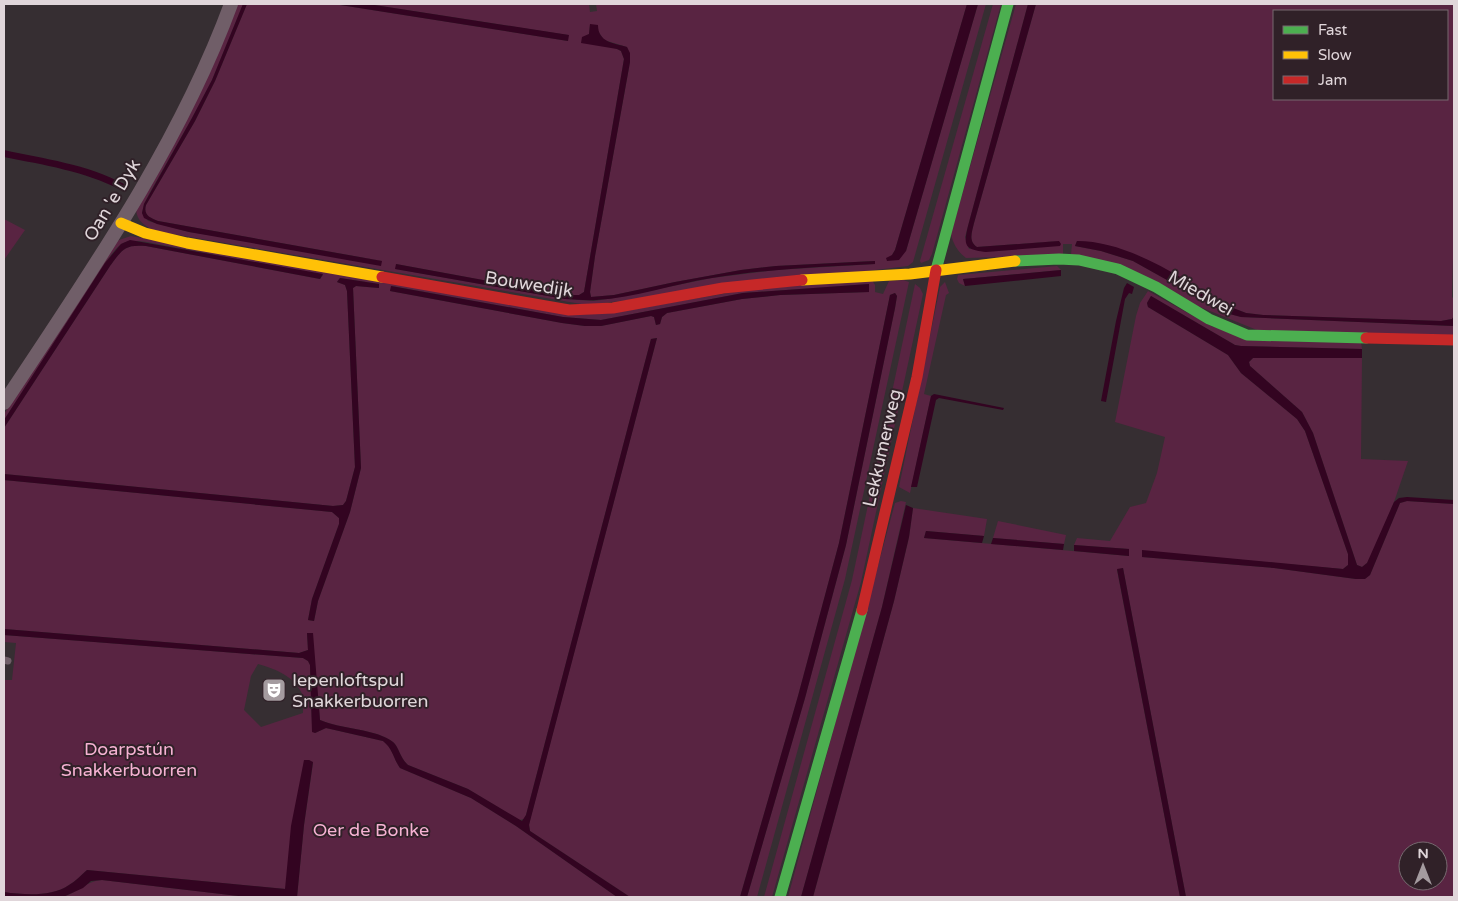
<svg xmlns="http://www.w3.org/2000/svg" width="1458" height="901" viewBox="0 0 1458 901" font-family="'Varela Round',sans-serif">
<rect width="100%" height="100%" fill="#362e32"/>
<path fill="#592442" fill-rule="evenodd" d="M 236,4 L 243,4 L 212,80 L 192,118 L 149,194 L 144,204 L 142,213 L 148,221 L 189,232 L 382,261 L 158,221 C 150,218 143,215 146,205 L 195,121 L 215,81 L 247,4 L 334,4 L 568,41 L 568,35 L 368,4 L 589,4 L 590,12 L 597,11 L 596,4 L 967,4 L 895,250 L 892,255 L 906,251 L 978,4 L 986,4 L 913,262 L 908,266 L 587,305 L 155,231 C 144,225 136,221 136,207 ZM 590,25 L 598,31 L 604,40 L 627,47 L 630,62 L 595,256 L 590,292 L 591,297 L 614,295 L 675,282 L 741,270 L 776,266 L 874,261 L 875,264 L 776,270 L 712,278 L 614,298 L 594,301 L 565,299 L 396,269 L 396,264 L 564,295 L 579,295 L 584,292 L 624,59 L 621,51 L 617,49 L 584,37 L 589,34 Z
M 993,4 L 1001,4 L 932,254 L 929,260 L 921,263 L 920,261 Z
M 1016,4 L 1028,4 L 968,226 L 965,237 L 969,249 L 1059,241 L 977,247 C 968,241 972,232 974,223 L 1036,4 L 1454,4 L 1454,220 L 1452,297 L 1454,299 L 1454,316 L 1452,319 L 1441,321 L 1381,319 L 1263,315 L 1246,313 L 1233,308 L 1167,271 L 1105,245 L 1077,241 L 1075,246 L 1101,251 L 1133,261 L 1226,313 L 1241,317 L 1454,326 L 1454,336 L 1262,332 L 1071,255 L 1072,244 L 1063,244 L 1063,255 L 966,258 C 958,252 953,244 951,234 ZM 1274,11 L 1447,11 L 1447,99 L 1274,99 Z
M 4,219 L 25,230 L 4,260 Z
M 131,236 L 572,315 L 610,313 L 746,290 L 865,280 L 872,280 L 875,285 L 875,292 L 883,294 L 889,281 L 903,280 L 909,282 L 845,579 L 757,897 L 747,897 L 805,698 L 846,545 L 895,308 L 897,296 L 895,293 L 890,295 L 839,543 L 798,696 L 740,897 L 630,897 L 530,831 L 529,824 L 657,338 L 651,339 L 526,815 L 524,819 L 519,820 L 468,789 L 408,765 C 400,758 399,747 393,742 C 377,729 340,729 320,720 L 312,633 L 307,633 L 308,650 L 299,653 L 4,629 L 4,480 L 332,512 L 339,518 L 339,524 L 312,599 L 308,620 L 314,621 L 318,601 L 350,512 L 361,468 L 353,288 L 356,286 L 378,288 L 379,284 L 340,278 L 337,282 L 345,285 L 347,291 L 355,467 L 346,501 L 343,505 L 333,506 L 4,474 L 4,428 L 110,266 C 122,250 124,244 146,246 L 320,279 L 323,275 L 147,242 C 121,239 120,243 105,263 L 4,420 L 4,414 L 114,244 L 119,240 ZM 869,284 L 869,292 L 780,295 L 742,299 L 667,313 L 662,317 L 660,324 L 656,325 L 654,317 L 651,316 L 601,326 L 585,326 L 562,323 L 390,291 L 392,286 L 563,317 L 601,320 L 743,293 Z
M 1057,266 L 1061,270 L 963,279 L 965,286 L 959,283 L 957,279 L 958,275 Z
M 945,282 L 949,293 L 946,295 L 924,394 L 931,396 L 910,493 L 899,487 L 940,287 Z
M 915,284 L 920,288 L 923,294 L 861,582 L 772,897 L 764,897 L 852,580 Z
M 1148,291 L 1213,327 L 1361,342 L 1362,349 L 1241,346 L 1235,345 L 1151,296 L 1147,303 L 1148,307 L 1228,355 L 1241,373 L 1297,419 L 1305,431 L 1348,554 L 1348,565 L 1343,569 L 1142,551 L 1142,557 L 1274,568 L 1356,579 L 1364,579 L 1370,575 L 1400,503 L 1407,501 L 1454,504 L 1454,897 L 1186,897 L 1123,568 L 1117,570 L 1180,897 L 813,897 L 894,601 L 909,537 L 913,508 L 987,519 L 984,536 L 926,531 L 924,538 L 1129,556 L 1129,549 L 1074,545 L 1077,538 L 1110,541 L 1130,507 L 1146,503 L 1157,473 L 1165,437 L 1115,422 L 1136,316 L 1140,303 ZM 1408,851 L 1438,851 L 1438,881 L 1408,881 Z
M 1253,358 L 1362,358 L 1361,459 L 1408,461 L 1394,502 L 1372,555 L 1367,563 L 1362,567 L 1357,565 L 1313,433 L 1302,412 L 1250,366 L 1249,362 Z
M 901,501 L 906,502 L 882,607 L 801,897 L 788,897 L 895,503 Z
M 998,521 L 1066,535 L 1064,544 L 993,538 Z
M 4,635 L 303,658 L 308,661 L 310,665 L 312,724 L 315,733 L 326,728 L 383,741 C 393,748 393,758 400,768 L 471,798 L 516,826 L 617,897 L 297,897 L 304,825 L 313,763 L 309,760 L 286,889 L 87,870 C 81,875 76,881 69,885 C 52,897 24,895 4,892 L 4,680 L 12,680 L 16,643 L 4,642 ZM 258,664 C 276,669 296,677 303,696 C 304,701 303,708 303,713 L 261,727 L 244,710 L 251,676 Z
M 102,880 L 247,897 L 63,897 C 78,892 86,881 102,880 Z"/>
<path fill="#330421" d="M 243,4 L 247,4 L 215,81 L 195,121 L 146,205 C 143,215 150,218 158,221 L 382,261 L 381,266 L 189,232 L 157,224 L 144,218 L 142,213 L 144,204 L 192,118 L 212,80 Z
M 334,4 L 368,4 L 569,35 L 568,41 Z
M 967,4 L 978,4 L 906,251 L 899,260 L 887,261 L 886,258 L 892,255 L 895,250 Z
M 1028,4 L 1036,4 L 974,223 C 972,232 968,241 977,247 L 1059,241 L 1061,244 L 1060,246 L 986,252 C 965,250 963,246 968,226 Z
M 590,24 L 598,25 C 598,42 613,43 627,47 L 630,53 L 630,62 L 595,256 L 590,292 L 591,297 L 614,295 L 675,282 L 741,270 L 776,266 L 875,261 L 875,264 C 821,267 766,269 712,278 C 673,284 635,298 596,300 C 586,301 575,299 565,299 L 395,269 L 396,264 L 564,295 L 579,295 L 584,292 L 624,59 L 621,51 L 617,49 L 581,43 L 582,37 L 589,34 Z
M 4,150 C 44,159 87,164 124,184 L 121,190 C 84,171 44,165 4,157 Z
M 130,240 L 323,274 L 320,279 L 146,246 C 124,244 122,250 110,266 L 4,428 L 4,420 L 105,263 L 121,244 Z
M 1077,241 C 1132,241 1186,282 1233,308 L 1246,313 L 1263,315 L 1441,321 L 1452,319 L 1454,316 L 1454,326 L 1241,317 L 1226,313 L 1133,261 L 1101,251 L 1075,246 Z
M 1061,270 L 1061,276 L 965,286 L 963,279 Z
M 340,278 L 379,284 L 379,288 L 356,286 L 353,288 L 361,468 L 350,512 L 318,601 L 314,621 L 308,620 L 312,599 L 339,524 L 339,518 L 332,512 L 4,480 L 4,474 L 333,506 L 343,505 L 346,501 L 355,467 L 347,291 L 345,285 L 337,282 Z
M 1127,283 L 1134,287 L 1132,294 L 1129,293 L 1125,299 L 1106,402 L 1101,401 L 1116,321 L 1124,288 Z
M 869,284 L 869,292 L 780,295 L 742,299 L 667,313 L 662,317 L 660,324 L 656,325 L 654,317 L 651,316 L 601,326 L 585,326 L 562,323 L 390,291 L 391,286 L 563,317 L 601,320 L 743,293 Z
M 895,293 L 897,296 L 895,308 L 846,545 L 805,698 L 747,897 L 740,897 L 798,696 L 839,543 L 890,295 Z
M 1151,296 L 1235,345 L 1241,346 L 1362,349 L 1362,358 L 1253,358 L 1249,362 L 1250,366 L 1302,412 L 1313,433 L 1357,565 L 1362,567 L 1367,563 L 1394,502 L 1399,498 L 1407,497 L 1454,500 L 1454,504 L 1407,501 L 1400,503 L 1370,575 L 1365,579 L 1356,579 L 1274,568 L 1142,557 L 1142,550 L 1343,569 L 1348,565 L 1348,554 L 1305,431 L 1297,419 L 1241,373 L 1228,355 L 1148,307 L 1147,303 Z
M 657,338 L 529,825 L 530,831 L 630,897 L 617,897 L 516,826 L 471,798 L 400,768 C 393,758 393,749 383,741 L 326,728 L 315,733 L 312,732 L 310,665 L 308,661 L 303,658 L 4,635 L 4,629 L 299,653 L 308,650 L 307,633 L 313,633 L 320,720 C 340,729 377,729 393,742 C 399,747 400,758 408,765 L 468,789 L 522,821 L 526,815 L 651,339 Z
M 934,394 L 1004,408 L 1003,410 L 939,398 L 936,400 L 917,487 L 911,487 L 931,396 Z
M 906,505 L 913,508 L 909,537 L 894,601 L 813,897 L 801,897 L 882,607 Z
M 926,531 L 984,536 L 982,543 L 924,538 Z
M 993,538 L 1064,544 L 1063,550 L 991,544 Z
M 1074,545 L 1129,549 L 1129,556 L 1074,551 Z
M 1123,568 L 1186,897 L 1180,897 L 1117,569 Z
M 304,760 L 309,760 L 313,762 L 304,825 L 297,897 L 247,897 L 102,880 L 91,881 L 83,888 L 63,897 L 4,897 L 4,892 C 24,895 52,897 69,885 C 76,881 81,875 87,870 L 285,889 L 291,826 Z"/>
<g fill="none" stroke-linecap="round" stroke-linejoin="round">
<path stroke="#705e68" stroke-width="7" d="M 4,660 L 8,661"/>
<path stroke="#705e68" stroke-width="14" d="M 4,403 C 88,276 178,148 231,4"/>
<path stroke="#4caf50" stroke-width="11" d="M 1015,261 L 1059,259 L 1079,260 L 1118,269 L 1156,287 L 1209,319 L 1247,335 L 1366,338
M 936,270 L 1008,4
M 780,897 L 862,610"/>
<path stroke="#ffc107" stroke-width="11" d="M 121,223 L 145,233 L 187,243 L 382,277
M 802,280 L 910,274 L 1015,261"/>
<path stroke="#c62828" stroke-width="11" d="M 382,277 L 569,310 L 613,308 L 723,288 L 802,280
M 1366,338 L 1454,340
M 862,610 L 917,377 L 936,270"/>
</g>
<defs>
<g id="theatre-square" transform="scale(1.25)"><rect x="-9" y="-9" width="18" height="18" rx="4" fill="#a49b9f" stroke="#302128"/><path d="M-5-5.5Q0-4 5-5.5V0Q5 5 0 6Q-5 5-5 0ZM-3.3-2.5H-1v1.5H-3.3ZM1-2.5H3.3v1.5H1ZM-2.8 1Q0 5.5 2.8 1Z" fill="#fff"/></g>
</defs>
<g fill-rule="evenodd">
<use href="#theatre-square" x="274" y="690"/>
</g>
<g text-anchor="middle" stroke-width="4" stroke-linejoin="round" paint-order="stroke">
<g font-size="18" fill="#e0d6da" stroke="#302128">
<text transform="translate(112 200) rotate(-59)" y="6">Oan 'e Dyk</text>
<text transform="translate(529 284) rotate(9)" y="6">Bouwedijk</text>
<text transform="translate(1201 293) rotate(30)" y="6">Miedwei</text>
<text transform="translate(882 448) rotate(-77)" y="6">Lekkumerweg</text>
</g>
<g font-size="18" fill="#e0d6da" stroke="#302128" text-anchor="start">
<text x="292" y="686">Iepenloftspul<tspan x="292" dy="21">Snakkerbuorren</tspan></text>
</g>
<g font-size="18" fill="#f6b2d3" stroke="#302128">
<text x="129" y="755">Doarpstún<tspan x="129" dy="21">Snakkerbuorren</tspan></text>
<text x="371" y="836">Oer de Bonke</text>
</g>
</g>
<rect width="1458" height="901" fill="none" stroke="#e0d6da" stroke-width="10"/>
<rect x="1273" y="10" width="175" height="90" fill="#302128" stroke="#76696f"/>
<rect x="1283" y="26" width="25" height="8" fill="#4caf50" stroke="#76696f"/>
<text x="1318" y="35" font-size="15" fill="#e0d6da">Fast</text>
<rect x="1283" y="51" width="25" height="8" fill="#ffc107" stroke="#76696f"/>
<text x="1318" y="60" font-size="15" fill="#e0d6da">Slow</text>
<rect x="1283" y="76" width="25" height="8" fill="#c62828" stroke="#76696f"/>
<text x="1318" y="85" font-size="15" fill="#e0d6da">Jam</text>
<g transform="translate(1423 866)"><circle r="24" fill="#302128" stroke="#76696f"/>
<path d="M0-4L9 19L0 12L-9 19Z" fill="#a49b9f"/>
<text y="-8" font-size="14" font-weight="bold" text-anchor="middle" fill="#e0d6da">N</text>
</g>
</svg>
